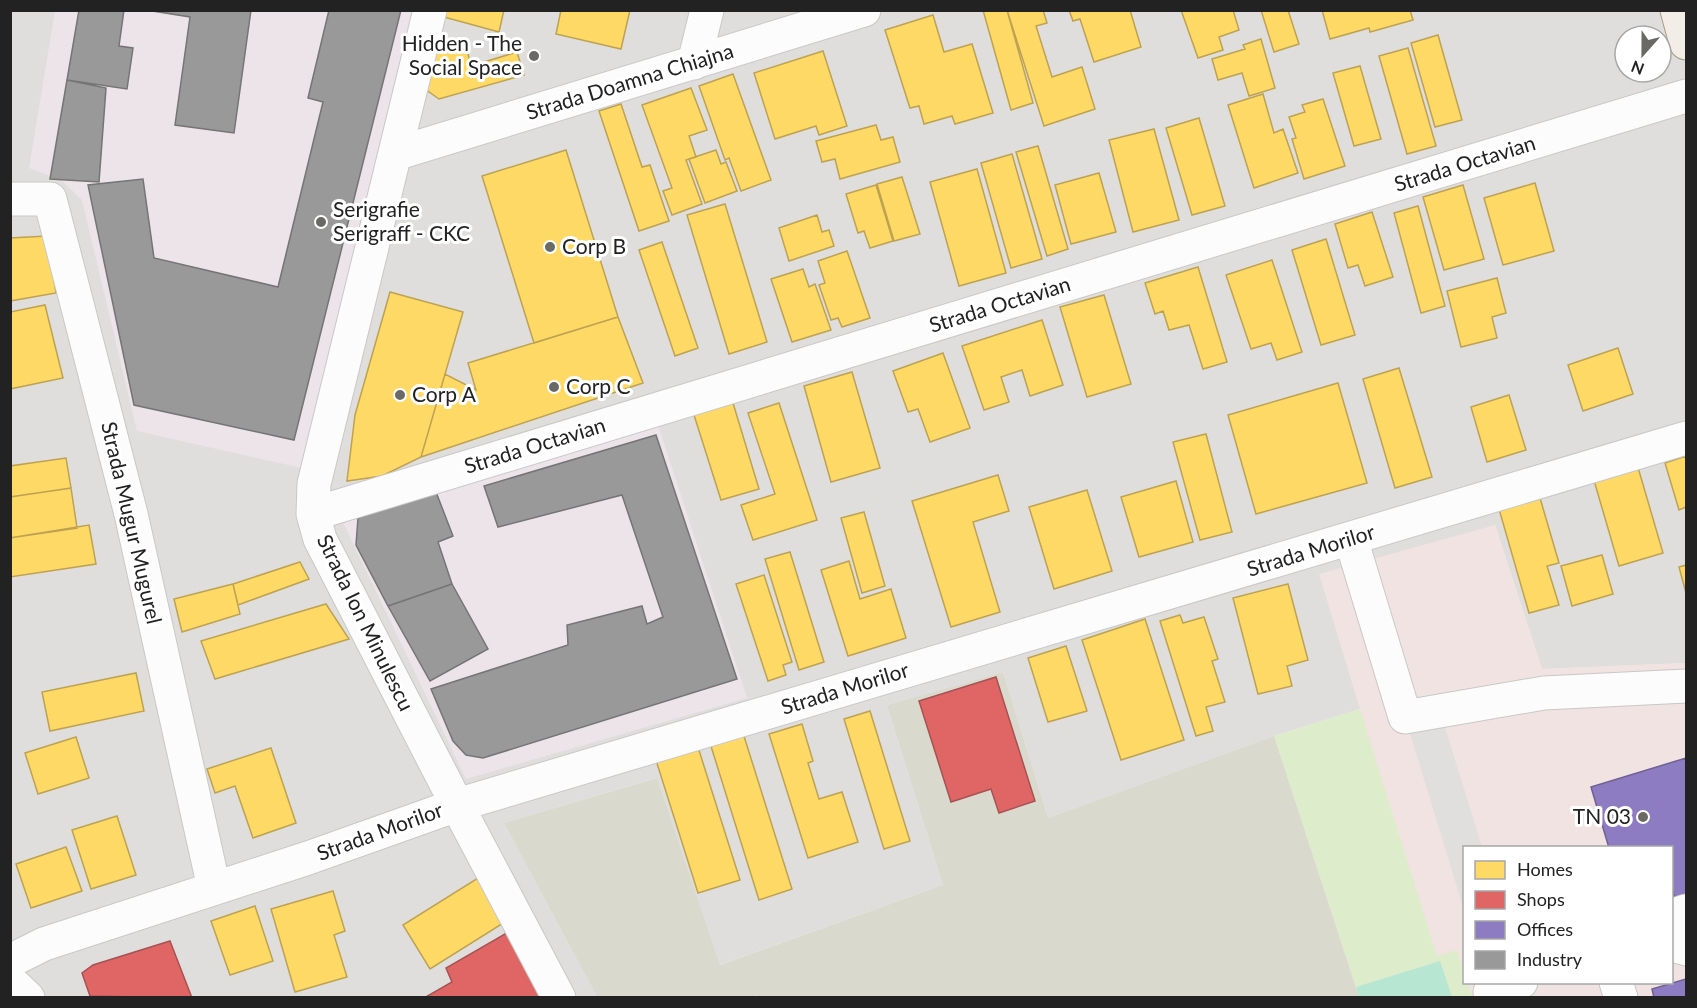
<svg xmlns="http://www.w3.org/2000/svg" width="1697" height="1008" viewBox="0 0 1697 1008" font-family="Lato,sans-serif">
<rect width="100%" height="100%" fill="#f0eeeb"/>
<path fill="#dfdedc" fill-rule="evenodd" d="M 10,11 L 1686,11 L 1686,663 L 1542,669 L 1495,525 L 1360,709 L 1274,736 L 1048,818 L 1003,672 L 887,705 L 943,885 L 719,965 L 656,778 L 504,823 L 597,997 L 11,997 ZM 1625,36 L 1661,36 L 1661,72 L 1625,72 Z"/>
<path fill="#f1e3e1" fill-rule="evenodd" d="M 1495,525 L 1542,669 L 1686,663 L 1686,997 L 759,998 L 757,995 L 752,998 L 597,997 L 504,823 L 657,778 L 720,965 L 943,885 L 887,705 L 1003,672 L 1048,818 L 1274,736 L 1360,709 L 1319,574 ZM 1464,848 L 1672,848 L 1672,982 L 1464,982 Z"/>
<path fill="#ede4e9" d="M 55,11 L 415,11 L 302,468 L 137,431 L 82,200 L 61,180 L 29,168 Z
M 657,422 L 747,698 L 466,779 L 339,514 Z"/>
<path fill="#d9d9cd" d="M 1003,672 L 1048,818 L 1274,736 L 1359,997 L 759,998 L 757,995 L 752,998 L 597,997 L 504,823 L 657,778 L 720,965 L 943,885 L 887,705 Z"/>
<path fill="#ddeccb" d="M 1360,709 L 1437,956 L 1457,950 L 1464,973 L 1464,982 L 1467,983 L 1472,997 L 1452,997 L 1440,961 L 1356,987 L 1274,736 Z"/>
<path fill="#b7e6d2" d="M 1440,961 L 1452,997 L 1359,997 L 1356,987 Z"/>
<path fill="#e0dfde" d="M 1440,711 L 1482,847 L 1464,848 L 1464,910 L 1405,717 Z"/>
<path fill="#ffd966" stroke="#bda252" stroke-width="1.5" d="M 445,10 L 504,10 L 499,32 L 444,17 Z
M 561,10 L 630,10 L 621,49 L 556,34 Z
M 983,10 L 1007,10 L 1033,103 L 1011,110 Z
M 1007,10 L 1043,10 L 1047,23 L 1036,26 L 1052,77 L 1082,67 L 1095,109 L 1044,126 Z
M 1069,10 L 1130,10 L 1141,47 L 1094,62 L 1080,19 L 1073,21 Z
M 1181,10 L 1233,10 L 1239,30 L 1219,37 L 1223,50 L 1198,58 Z
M 1261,10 L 1288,10 L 1299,44 L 1274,52 Z
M 1322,10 L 1410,10 L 1413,20 L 1370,32 L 1369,28 L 1330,39 Z
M 933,15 L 944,52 L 972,44 L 993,113 L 955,124 L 952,116 L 924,124 L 919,106 L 910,108 L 885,30 Z
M 1438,35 L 1462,120 L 1435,127 L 1411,43 Z
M 1261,39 L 1275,88 L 1249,96 L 1242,73 L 1218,80 L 1212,59 L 1245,49 L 1243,45 Z
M 439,43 L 467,50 L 471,66 L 517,52 L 524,75 L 439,99 L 425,89 Z
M 1408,48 L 1436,146 L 1407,154 L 1379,56 Z
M 823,51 L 847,126 L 819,135 L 816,126 L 775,139 L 754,73 Z
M 1360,66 L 1381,139 L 1354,146 L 1333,73 Z
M 733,74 L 771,180 L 741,191 L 729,158 L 725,160 L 699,86 Z
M 691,88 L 707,130 L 689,136 L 696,157 L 686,160 L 702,204 L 672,215 L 663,191 L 672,188 L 642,105 Z
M 1263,94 L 1274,133 L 1283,129 L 1298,173 L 1254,188 L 1228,105 Z
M 1323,99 L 1345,166 L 1304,179 L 1292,139 L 1296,138 L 1289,117 L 1305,112 L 1302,105 Z
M 621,104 L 642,167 L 650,165 L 669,221 L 639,231 L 599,111 Z
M 1199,118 L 1225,206 L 1192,215 L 1166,128 Z
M 876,125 L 881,140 L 893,137 L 900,162 L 840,179 L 835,159 L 822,162 L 816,141 Z
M 1154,129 L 1179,220 L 1133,232 L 1109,140 Z
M 1038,146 L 1068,249 L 1047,256 L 1016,152 Z
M 566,150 L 618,317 L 534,343 L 482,176 Z
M 716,150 L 721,164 L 726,162 L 737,191 L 705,203 L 689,159 Z
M 1012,154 L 1042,259 L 1011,268 L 981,163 Z
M 977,169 L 1006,273 L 959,286 L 930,182 Z
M 1099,173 L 1116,232 L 1071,244 L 1055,185 Z
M 902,177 L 920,234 L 894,241 L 877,184 Z
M 1535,183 L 1554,251 L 1503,265 L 1484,198 Z
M 876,185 L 893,241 L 870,248 L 864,231 L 858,233 L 846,194 Z
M 1463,185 L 1484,259 L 1444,270 L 1423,197 Z
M 725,204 L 767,342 L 729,354 L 687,215 Z
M 1418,206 L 1445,306 L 1421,313 L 1394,213 Z
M 1372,212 L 1393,277 L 1365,286 L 1358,265 L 1348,268 L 1335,224 Z
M 817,215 L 822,232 L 829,230 L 834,246 L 789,261 L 779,228 Z
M 47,236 L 56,293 L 10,301 L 10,238 Z
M 1326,239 L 1355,335 L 1321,345 L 1292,250 Z
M 662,242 L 698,348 L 675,356 L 639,250 Z
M 847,251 L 870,318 L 842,327 L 838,318 L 831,320 L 819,285 L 825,283 L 818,261 Z
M 1272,260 L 1302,352 L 1277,360 L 1271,343 L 1251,349 L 1226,275 Z
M 1198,267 L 1227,362 L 1203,369 L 1189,325 L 1169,330 L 1163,311 L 1155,314 L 1145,283 Z
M 803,269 L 809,287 L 815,284 L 831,330 L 792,342 L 771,279 Z
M 1497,278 L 1506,313 L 1492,317 L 1497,338 L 1461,347 L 1447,291 Z
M 390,292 L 463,312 L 421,457 L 382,476 L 347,481 L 355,415 Z
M 1104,295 L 1131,384 L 1087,397 L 1060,307 Z
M 45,305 L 63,378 L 10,389 L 10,312 Z
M 618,317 L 643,383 L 421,457 L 445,374 L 476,390 L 468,363 Z
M 1042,320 L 1063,385 L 1030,396 L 1022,370 L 1001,377 L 1009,402 L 984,410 L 962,346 Z
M 1618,348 L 1633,394 L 1583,411 L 1568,365 Z
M 943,353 L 970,428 L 930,442 L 918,409 L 908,412 L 893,371 Z
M 1399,368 L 1432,477 L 1395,488 L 1363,379 Z
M 852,372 L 880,468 L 831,482 L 804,386 Z
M 1338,383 L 1367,483 L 1256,514 L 1228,415 Z
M 1509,395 L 1526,450 L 1487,462 L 1471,407 Z
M 733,403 L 759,489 L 721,500 L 694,415 Z
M 779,403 L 817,520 L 753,540 L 741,505 L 775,494 L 748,413 Z
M 1206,434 L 1232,532 L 1200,540 L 1173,442 Z
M 1686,456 L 1686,507 L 1679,510 L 1665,463 Z
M 66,458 L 71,488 L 10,497 L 10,466 Z
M 1637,464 L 1663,553 L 1619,566 L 1593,477 Z
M 998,475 L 1009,511 L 973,522 L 1000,612 L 951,627 L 912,501 Z
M 1176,481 L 1193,542 L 1139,557 L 1121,497 Z
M 71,488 L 77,528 L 10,538 L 10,497 Z
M 1087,490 L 1112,571 L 1054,589 L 1029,507 Z
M 1540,498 L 1559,563 L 1547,566 L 1559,605 L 1529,613 L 1499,509 Z
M 864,512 L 885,586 L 862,593 L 841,518 Z
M 89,525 L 96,564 L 10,577 L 10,538 Z
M 790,552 L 824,662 L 799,670 L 765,559 Z
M 1602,555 L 1613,594 L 1572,606 L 1561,566 Z
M 849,561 L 860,599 L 891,589 L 906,638 L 848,656 L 821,570 Z
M 300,562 L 309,579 L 238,605 L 233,584 Z
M 1686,565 L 1686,593 L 1679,567 Z
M 764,575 L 792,662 L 783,665 L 786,675 L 768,681 L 736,584 Z
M 233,584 L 240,614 L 182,632 L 174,599 Z
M 1288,584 L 1308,660 L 1287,666 L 1292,686 L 1258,694 L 1233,598 Z
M 326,604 L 349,639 L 215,679 L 201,641 Z
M 1180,615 L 1183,623 L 1204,617 L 1218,659 L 1212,661 L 1225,702 L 1206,707 L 1213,731 L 1196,736 L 1160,621 Z
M 1145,619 L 1184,740 L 1121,760 L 1082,640 Z
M 1066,646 L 1087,711 L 1048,722 L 1028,658 Z
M 136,673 L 144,711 L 50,731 L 42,692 Z
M 870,711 L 910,841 L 884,849 L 844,719 Z
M 802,724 L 813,761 L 808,763 L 819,799 L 842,792 L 858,842 L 808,858 L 769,734 Z
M 743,733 L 792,889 L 759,900 L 710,743 Z
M 76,737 L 89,778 L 38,794 L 25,753 Z
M 697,744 L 740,880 L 698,893 L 655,757 Z
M 271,748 L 296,823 L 253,838 L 235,786 L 215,793 L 207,769 Z
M 117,816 L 136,875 L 91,889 L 72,830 Z
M 66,847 L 82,891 L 31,908 L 16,864 Z
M 478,878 L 505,922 L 430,969 L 403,925 Z
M 333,891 L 345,931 L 334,935 L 347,977 L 295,992 L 271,909 Z
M 255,906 L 273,961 L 230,975 L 211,921 Z"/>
<path fill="#e06666" stroke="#a75252" stroke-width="1.5" d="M 996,677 L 1035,801 L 999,813 L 991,789 L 951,802 L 919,701 Z
M 512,930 L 552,998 L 424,998 L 452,982 L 446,968 Z
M 170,941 L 192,998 L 90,996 L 82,973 L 93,965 Z"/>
<path fill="#8e7cc3" stroke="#6e6193" stroke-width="1.5" d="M 1686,758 L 1686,936 L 1672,888 L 1672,848 L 1609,848 L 1591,787 Z
M 1686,979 L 1686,998 L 1654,998 L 1652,989 Z"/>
<path fill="#999" stroke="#757575" stroke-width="1.5" d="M 79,10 L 124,10 L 119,46 L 133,48 L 127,89 L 67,80 Z
M 251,10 L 234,133 L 175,125 L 190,17 L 146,10 Z
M 329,10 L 401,10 L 294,440 L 134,405 L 88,185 L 143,179 L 154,258 L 278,287 L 323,102 L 308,98 Z
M 67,80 L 106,88 L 99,182 L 50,179 Z
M 656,435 L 737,679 L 483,758 L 466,755 L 453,741 L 431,689 L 568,645 L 567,625 L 642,606 L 647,624 L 663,617 L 622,495 L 498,527 L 484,486 Z
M 436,492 L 453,536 L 438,542 L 452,584 L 388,606 L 356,545 L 358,518 Z
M 452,584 L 488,649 L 430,681 L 388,606 Z"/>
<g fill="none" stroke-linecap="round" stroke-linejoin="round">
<g stroke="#c9c8c7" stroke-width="35">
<path id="minor" d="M 430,10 L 314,484 L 313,514 L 320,539 L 457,805 L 559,998
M 694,63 L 707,10
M 395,154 L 864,10
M 10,199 L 50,199 L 131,514 L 214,888
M 313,514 L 1686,96
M 1351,539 L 1405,717 L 1544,693 L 1686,686
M 1672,924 L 1680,913 L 1686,911
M 1672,945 L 1686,949
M 10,961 L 44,944 L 308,858 L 457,805 L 1686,438
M 10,981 L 28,998
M 1616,982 L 1621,998
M 1490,992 L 1521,982"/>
</g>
<g stroke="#a79c86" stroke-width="35">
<path id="major" d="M 1677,10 L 1686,43"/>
</g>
<use href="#minor" stroke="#fdfcfc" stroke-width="33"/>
<use href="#major" stroke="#f3ede7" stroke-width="33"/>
</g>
<g fill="#6a6968" stroke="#fff" stroke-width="2">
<circle cx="534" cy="56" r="6"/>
<circle cx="321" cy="222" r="6"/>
<circle cx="550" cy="247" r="6"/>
<circle cx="554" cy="387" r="6"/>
<circle cx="400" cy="395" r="6"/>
<circle cx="1643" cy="817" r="6"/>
</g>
<g text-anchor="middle" stroke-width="6" stroke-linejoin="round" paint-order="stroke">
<g font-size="21" fill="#222" stroke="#fff" text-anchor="start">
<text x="522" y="51" text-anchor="end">Hidden - The<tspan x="522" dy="24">Social Space</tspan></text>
<text x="333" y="217">Serigrafie<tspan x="333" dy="24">Serigraff - CKC</tspan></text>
<text x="562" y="254">Corp B</text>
<text x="566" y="394">Corp C</text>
<text x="412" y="402">Corp A</text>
<text x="1631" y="824" text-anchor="end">TN 03</text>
</g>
<g font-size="21" fill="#222" stroke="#fff">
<text transform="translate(630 82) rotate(-17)" y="7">Strada Doamna Chiajna</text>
<text transform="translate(1465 164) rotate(-17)" y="7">Strada Octavian</text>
<text transform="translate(1000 305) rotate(-17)" y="7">Strada Octavian</text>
<text transform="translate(535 446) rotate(-17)" y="7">Strada Octavian</text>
<text transform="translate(131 523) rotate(77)" y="7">Strada Mugur Mugurel</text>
<text transform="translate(1311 551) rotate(-17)" y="7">Strada Morilor</text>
<text transform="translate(365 623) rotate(64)" y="7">Strada Ion Minulescu</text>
<text transform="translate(845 689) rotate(-17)" y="7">Strada Morilor</text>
<text transform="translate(380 832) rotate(-20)" y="7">Strada Morilor</text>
</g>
</g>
<rect width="1697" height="1008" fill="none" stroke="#222222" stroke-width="24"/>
<rect x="1463" y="846" width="210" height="138" fill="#ffffff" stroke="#a7a7a7" stroke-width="1.5"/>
<rect x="1475" y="861" width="30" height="18" fill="#ffd966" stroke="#a7a7a7" stroke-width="1.5"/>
<text x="1517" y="876" font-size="18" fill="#222222">Homes</text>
<rect x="1475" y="891" width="30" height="18" fill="#e06666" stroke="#a7a7a7" stroke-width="1.5"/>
<text x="1517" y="906" font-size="18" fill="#222222">Shops</text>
<rect x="1475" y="921" width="30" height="18" fill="#8e7cc3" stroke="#a7a7a7" stroke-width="1.5"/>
<text x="1517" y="936" font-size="18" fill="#222222">Offices</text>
<rect x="1475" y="951" width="30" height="18" fill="#999999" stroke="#a7a7a7" stroke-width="1.5"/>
<text x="1517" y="966" font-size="18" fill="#222222">Industry</text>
<g transform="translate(1643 54) rotate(201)"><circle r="28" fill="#ffffff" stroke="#a7a7a7" stroke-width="1.5"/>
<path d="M0-4.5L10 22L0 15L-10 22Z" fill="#6a6968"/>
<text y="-9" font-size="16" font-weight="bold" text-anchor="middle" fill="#222222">N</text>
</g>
</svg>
